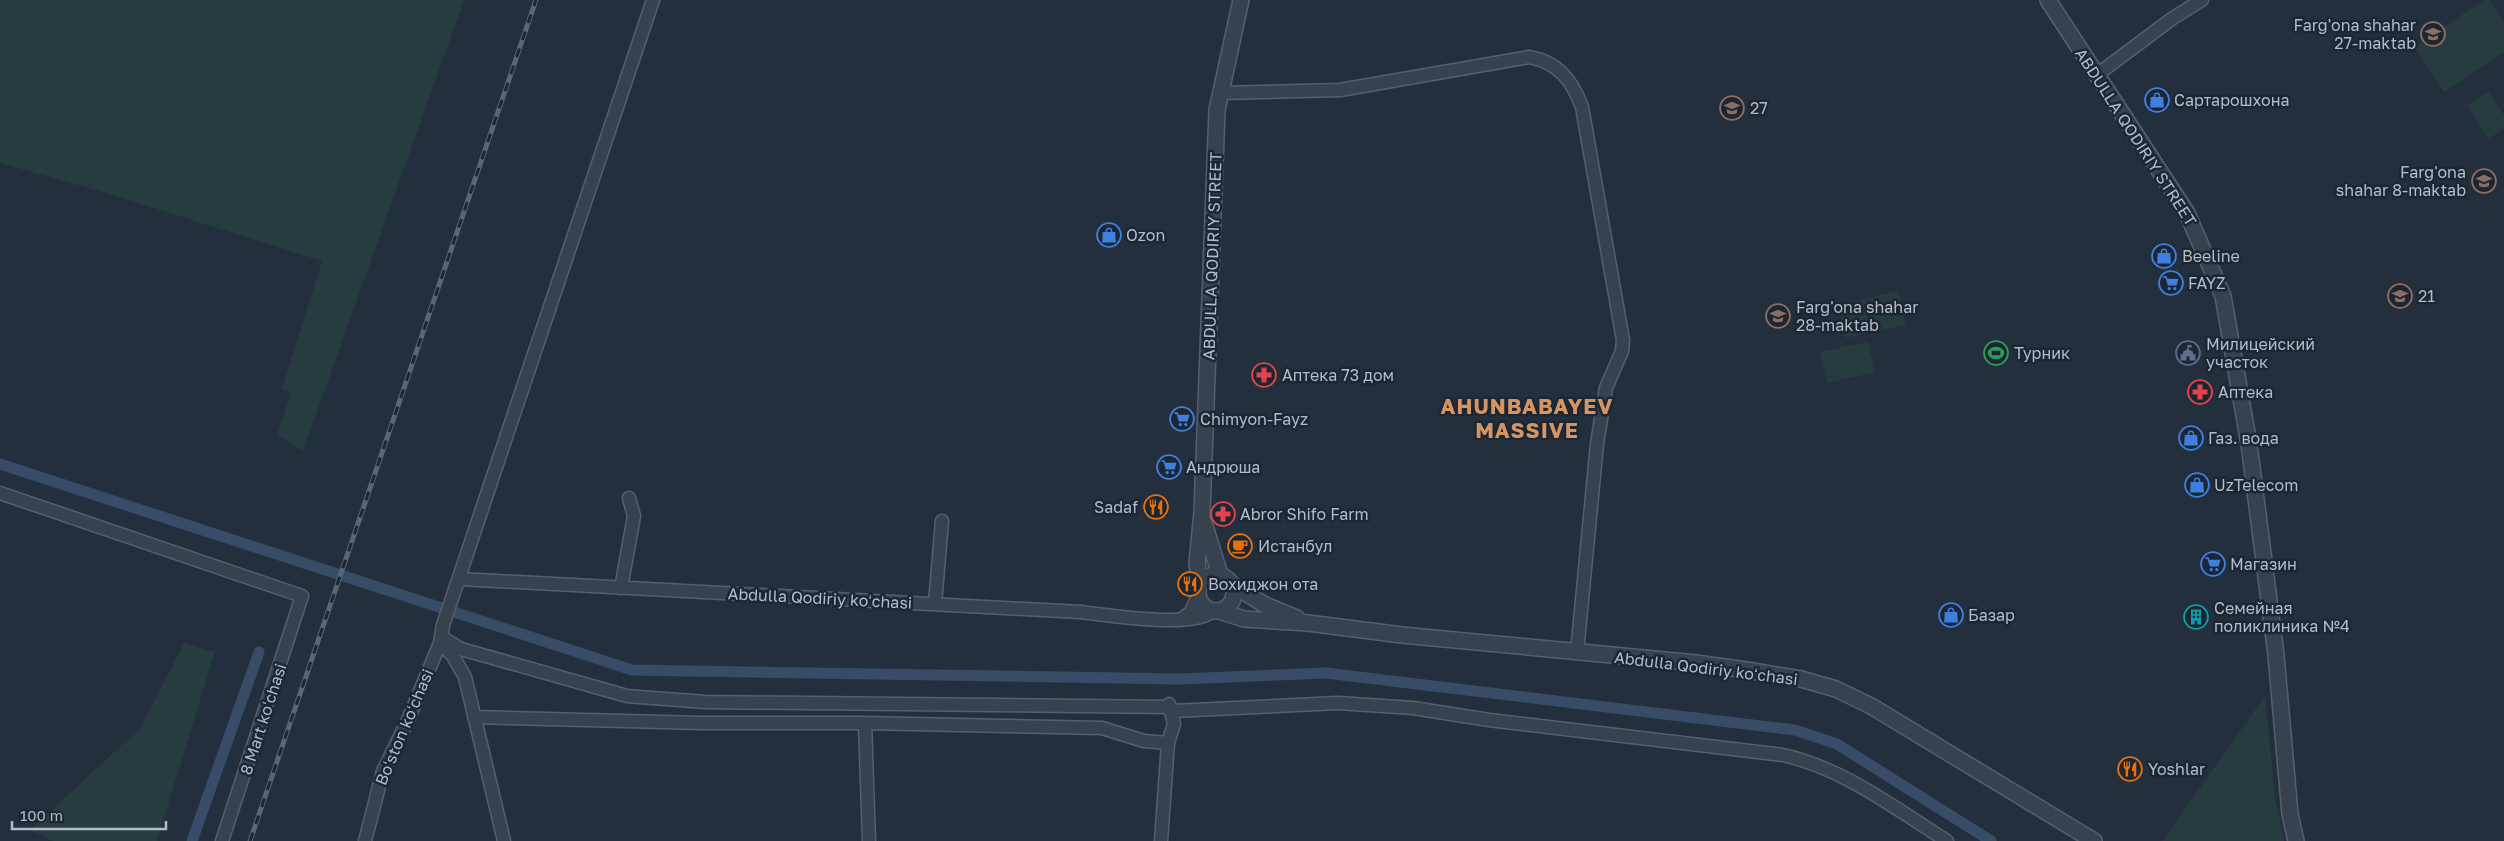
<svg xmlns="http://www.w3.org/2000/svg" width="2504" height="841" viewBox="0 0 2504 841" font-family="'Golos Text',sans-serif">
<rect width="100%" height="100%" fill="#242f3e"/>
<path fill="#263c3f" d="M 0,0 L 464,0 L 303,451 L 277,435 L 291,394 L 282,389 L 322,261 L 103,192 L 0,163 Z
M 2484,0 L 2489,0 L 2504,22 L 2504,52 L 2444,92 L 2414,47 Z
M 2488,92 L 2504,115 L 2504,128 L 2489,139 L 2467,106 Z
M 1898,291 L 1906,325 L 1846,338 L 1839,305 Z
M 1868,342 L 1875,372 L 1827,383 L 1820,352 Z
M 184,643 L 215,652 L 157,841 L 53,841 L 30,830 L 141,727 Z
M 2265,696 L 2275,796 L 2284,841 L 2162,841 Z"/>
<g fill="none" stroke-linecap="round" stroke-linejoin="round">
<path stroke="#394c67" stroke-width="11" d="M 0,464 L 632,670 L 1179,679 L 1326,673 L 1795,730 L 1837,744 L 1991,841
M 192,841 L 259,652"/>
<g stroke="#565f6c" stroke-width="15">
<path id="minor" d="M 2098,74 L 2173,18 L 2202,0
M 1221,93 L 1340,90 L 1529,57 C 1558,62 1572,80 1582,107 L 1623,340 L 1622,351 L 1606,388 L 1597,444 L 1577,652
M 0,493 L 302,596 L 222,841
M 460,579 L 1080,612 C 1108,615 1194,629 1213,611
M 621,588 L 634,516 L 629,498
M 935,604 L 942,521
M 1180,620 L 1191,612 L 1198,595
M 441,637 L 461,649 L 627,696 L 705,702 L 1170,707
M 440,643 L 453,656 L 465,677 L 504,841
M 1173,711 L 1338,703 L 1413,708 L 1489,720 L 1783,755 C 1843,768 1896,809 1947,841
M 474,717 L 702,723 L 865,723 L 1102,728 L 1144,741 L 1168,743
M 865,723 L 869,841
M 365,841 L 383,771 L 408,720 L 440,643 L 443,625 L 653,0
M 1161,841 L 1168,743 L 1174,724 L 1169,704"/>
</g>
<g stroke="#565f6c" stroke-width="18">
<path id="tertiary" d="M 2048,0 L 2187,213 L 2223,296 L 2249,444 L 2276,655 L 2290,814 L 2296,841
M 1204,523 L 1220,575
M1198 593a18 18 0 1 1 36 0a18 18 0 1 1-36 0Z
M 1233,585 L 1265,605 L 1297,618
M 1200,586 L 1197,563 L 1202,512 L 1217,110 L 1241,0
M 1219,611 L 1244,619 L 1308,623 L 1402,635 L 1696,663 L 1753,671 L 1801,679 L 1836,689 L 1871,706 L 2094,841"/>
</g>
<use href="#minor" stroke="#38414e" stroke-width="12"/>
<use href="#tertiary" stroke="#38414e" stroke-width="15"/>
<g stroke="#5a6575" stroke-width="5">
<path id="rail" d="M 250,841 L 536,0"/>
</g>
<use href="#rail" stroke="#1d2633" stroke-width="3" stroke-dasharray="9" stroke-linecap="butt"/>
</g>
<defs>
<g id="school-ring" transform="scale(1.25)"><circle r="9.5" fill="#1d2633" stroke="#8d6e63" stroke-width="1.5"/><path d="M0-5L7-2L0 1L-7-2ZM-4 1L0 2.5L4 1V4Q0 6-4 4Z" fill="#8d6e63"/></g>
<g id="shop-ring" transform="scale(1.25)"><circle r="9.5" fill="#1d2633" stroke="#3f7fe0" stroke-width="1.5"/><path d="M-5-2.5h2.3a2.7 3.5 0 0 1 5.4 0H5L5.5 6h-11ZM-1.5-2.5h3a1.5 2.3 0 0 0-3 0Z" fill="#3f7fe0"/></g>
<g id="supermarket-ring" transform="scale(1.25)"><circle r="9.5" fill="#1d2633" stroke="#3f7fe0" stroke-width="1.5"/><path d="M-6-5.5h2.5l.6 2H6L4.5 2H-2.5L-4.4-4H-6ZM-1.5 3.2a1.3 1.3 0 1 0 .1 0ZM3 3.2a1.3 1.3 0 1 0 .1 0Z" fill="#3f7fe0"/></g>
<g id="stadium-ring" transform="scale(1.25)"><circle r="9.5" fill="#1d2633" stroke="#2e9e5b" stroke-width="1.5"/><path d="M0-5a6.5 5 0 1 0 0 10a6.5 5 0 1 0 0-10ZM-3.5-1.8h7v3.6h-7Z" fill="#2e9e5b"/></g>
<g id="civic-ring" transform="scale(1.25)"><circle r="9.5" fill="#1d2633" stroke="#5c6f8a" stroke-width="1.5"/><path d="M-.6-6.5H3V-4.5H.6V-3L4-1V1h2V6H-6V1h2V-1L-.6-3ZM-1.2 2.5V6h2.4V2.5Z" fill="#5c6f8a"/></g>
<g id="pharmacy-ring" transform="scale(1.25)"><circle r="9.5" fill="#1d2633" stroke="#e0444e" stroke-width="1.5"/><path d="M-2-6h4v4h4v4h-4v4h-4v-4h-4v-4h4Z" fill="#e0444e"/></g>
<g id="restaurant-ring" transform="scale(1.25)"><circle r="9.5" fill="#1d2633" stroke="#e8710a" stroke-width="1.5"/><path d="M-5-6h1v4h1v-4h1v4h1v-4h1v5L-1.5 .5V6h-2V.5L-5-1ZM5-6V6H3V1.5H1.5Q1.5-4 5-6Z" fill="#e8710a"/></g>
<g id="cafe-ring" transform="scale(1.25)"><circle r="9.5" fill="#1d2633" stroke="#e8710a" stroke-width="1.5"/><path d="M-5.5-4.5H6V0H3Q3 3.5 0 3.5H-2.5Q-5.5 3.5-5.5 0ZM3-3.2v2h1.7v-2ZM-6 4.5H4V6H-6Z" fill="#e8710a"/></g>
<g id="building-ring" transform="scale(1.25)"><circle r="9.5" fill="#1d2633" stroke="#0f9aa8" stroke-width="1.5"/><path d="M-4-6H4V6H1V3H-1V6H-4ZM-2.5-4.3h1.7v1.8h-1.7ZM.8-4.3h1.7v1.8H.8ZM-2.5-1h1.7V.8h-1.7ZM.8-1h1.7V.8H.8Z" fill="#0f9aa8"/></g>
</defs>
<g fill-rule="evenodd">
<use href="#school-ring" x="2433" y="34"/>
<use href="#shop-ring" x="2157" y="100"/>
<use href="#school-ring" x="1732" y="108"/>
<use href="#school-ring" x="2484" y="181"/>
<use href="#shop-ring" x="1109" y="235"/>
<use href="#shop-ring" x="2164" y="256"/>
<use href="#supermarket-ring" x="2171" y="283"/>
<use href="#school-ring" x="2400" y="296"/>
<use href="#school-ring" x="1778" y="316"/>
<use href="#stadium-ring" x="1996" y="353"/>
<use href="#civic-ring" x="2188" y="353"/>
<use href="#pharmacy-ring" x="1264" y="375"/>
<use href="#pharmacy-ring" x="2200" y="392"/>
<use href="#supermarket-ring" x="1182" y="419"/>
<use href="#shop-ring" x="2191" y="438"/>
<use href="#supermarket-ring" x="1169" y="467"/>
<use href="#shop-ring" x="2197" y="485"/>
<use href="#restaurant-ring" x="1156" y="507"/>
<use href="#pharmacy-ring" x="1223" y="514"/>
<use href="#cafe-ring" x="1240" y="546"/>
<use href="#supermarket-ring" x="2213" y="564"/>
<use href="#restaurant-ring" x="1190" y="584"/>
<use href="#shop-ring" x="1951" y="615"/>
<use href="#building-ring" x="2196" y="617"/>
<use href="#restaurant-ring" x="2130" y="769"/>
</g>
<g text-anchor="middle" stroke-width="5" stroke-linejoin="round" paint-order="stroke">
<g font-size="16" fill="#b4bcc9" stroke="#1d2633" text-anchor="start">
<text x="2416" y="31" text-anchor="end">Farg'ona shahar<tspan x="2416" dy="18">27-maktab</tspan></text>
<text x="2174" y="106">Сартарошхона</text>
<text x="1750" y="114">27</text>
<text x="2466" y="178" text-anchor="end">Farg'ona<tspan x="2466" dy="18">shahar 8-maktab</tspan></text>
<text x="1126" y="241">Ozon</text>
<text x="2182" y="262">Beeline</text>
<text x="2188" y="289">FAYZ</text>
<text x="2418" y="302">21</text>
<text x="1796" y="313">Farg'ona shahar<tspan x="1796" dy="18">28-maktab</tspan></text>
<text x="2206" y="350">Милицейский<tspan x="2206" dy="18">участок</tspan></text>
<text x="2014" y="359">Турник</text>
<text x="1282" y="381">Аптека 73 дом</text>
<text x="2218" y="398">Аптека</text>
<text x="1200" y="425">Chimyon-Fayz</text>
<text x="2208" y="444">Газ. вода</text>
<text x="1186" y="473">Андрюша</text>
<text x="2214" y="491">UzTelecom</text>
<text x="1138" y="513" text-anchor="end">Sadaf</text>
<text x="1240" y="520">Abror Shifo Farm</text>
<text x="1258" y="552">Истанбул</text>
<text x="2230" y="570">Магазин</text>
<text x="1208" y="590">Вохиджон ота</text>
<text x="2214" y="614">Семейная<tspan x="2214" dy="18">поликлиника №4</tspan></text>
<text x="1968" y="621">Базар</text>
<text x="2148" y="775">Yoshlar</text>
</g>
<g font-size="16" fill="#b4bcc9" stroke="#1d2633">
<text transform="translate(2136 137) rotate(57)" y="6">ABDULLA QODIRIY STREET</text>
<text transform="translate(1212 256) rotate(-88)" y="6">ABDULLA QODIRIY STREET</text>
<text transform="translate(820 598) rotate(3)" y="6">Abdulla Qodiriy koʻchasi</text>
<text transform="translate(1706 668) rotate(7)" y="6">Abdulla Qodiriy koʻchasi</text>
<text transform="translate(263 719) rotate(-72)" y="6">8 Mart koʻchasi</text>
<text transform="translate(404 727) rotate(-67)" y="6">Boʻston koʻchasi</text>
</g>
<g font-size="21" font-weight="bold" letter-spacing="1" fill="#d59563" stroke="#1d2633">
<text x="1527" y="414">AHUNBABAYEV<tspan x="1527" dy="24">MASSIVE</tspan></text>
</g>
</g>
<path d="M12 821v8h154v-8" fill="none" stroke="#b4bcc9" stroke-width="2.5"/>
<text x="20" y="821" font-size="15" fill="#b4bcc9" stroke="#1d2633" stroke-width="4" paint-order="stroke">100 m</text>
</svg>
